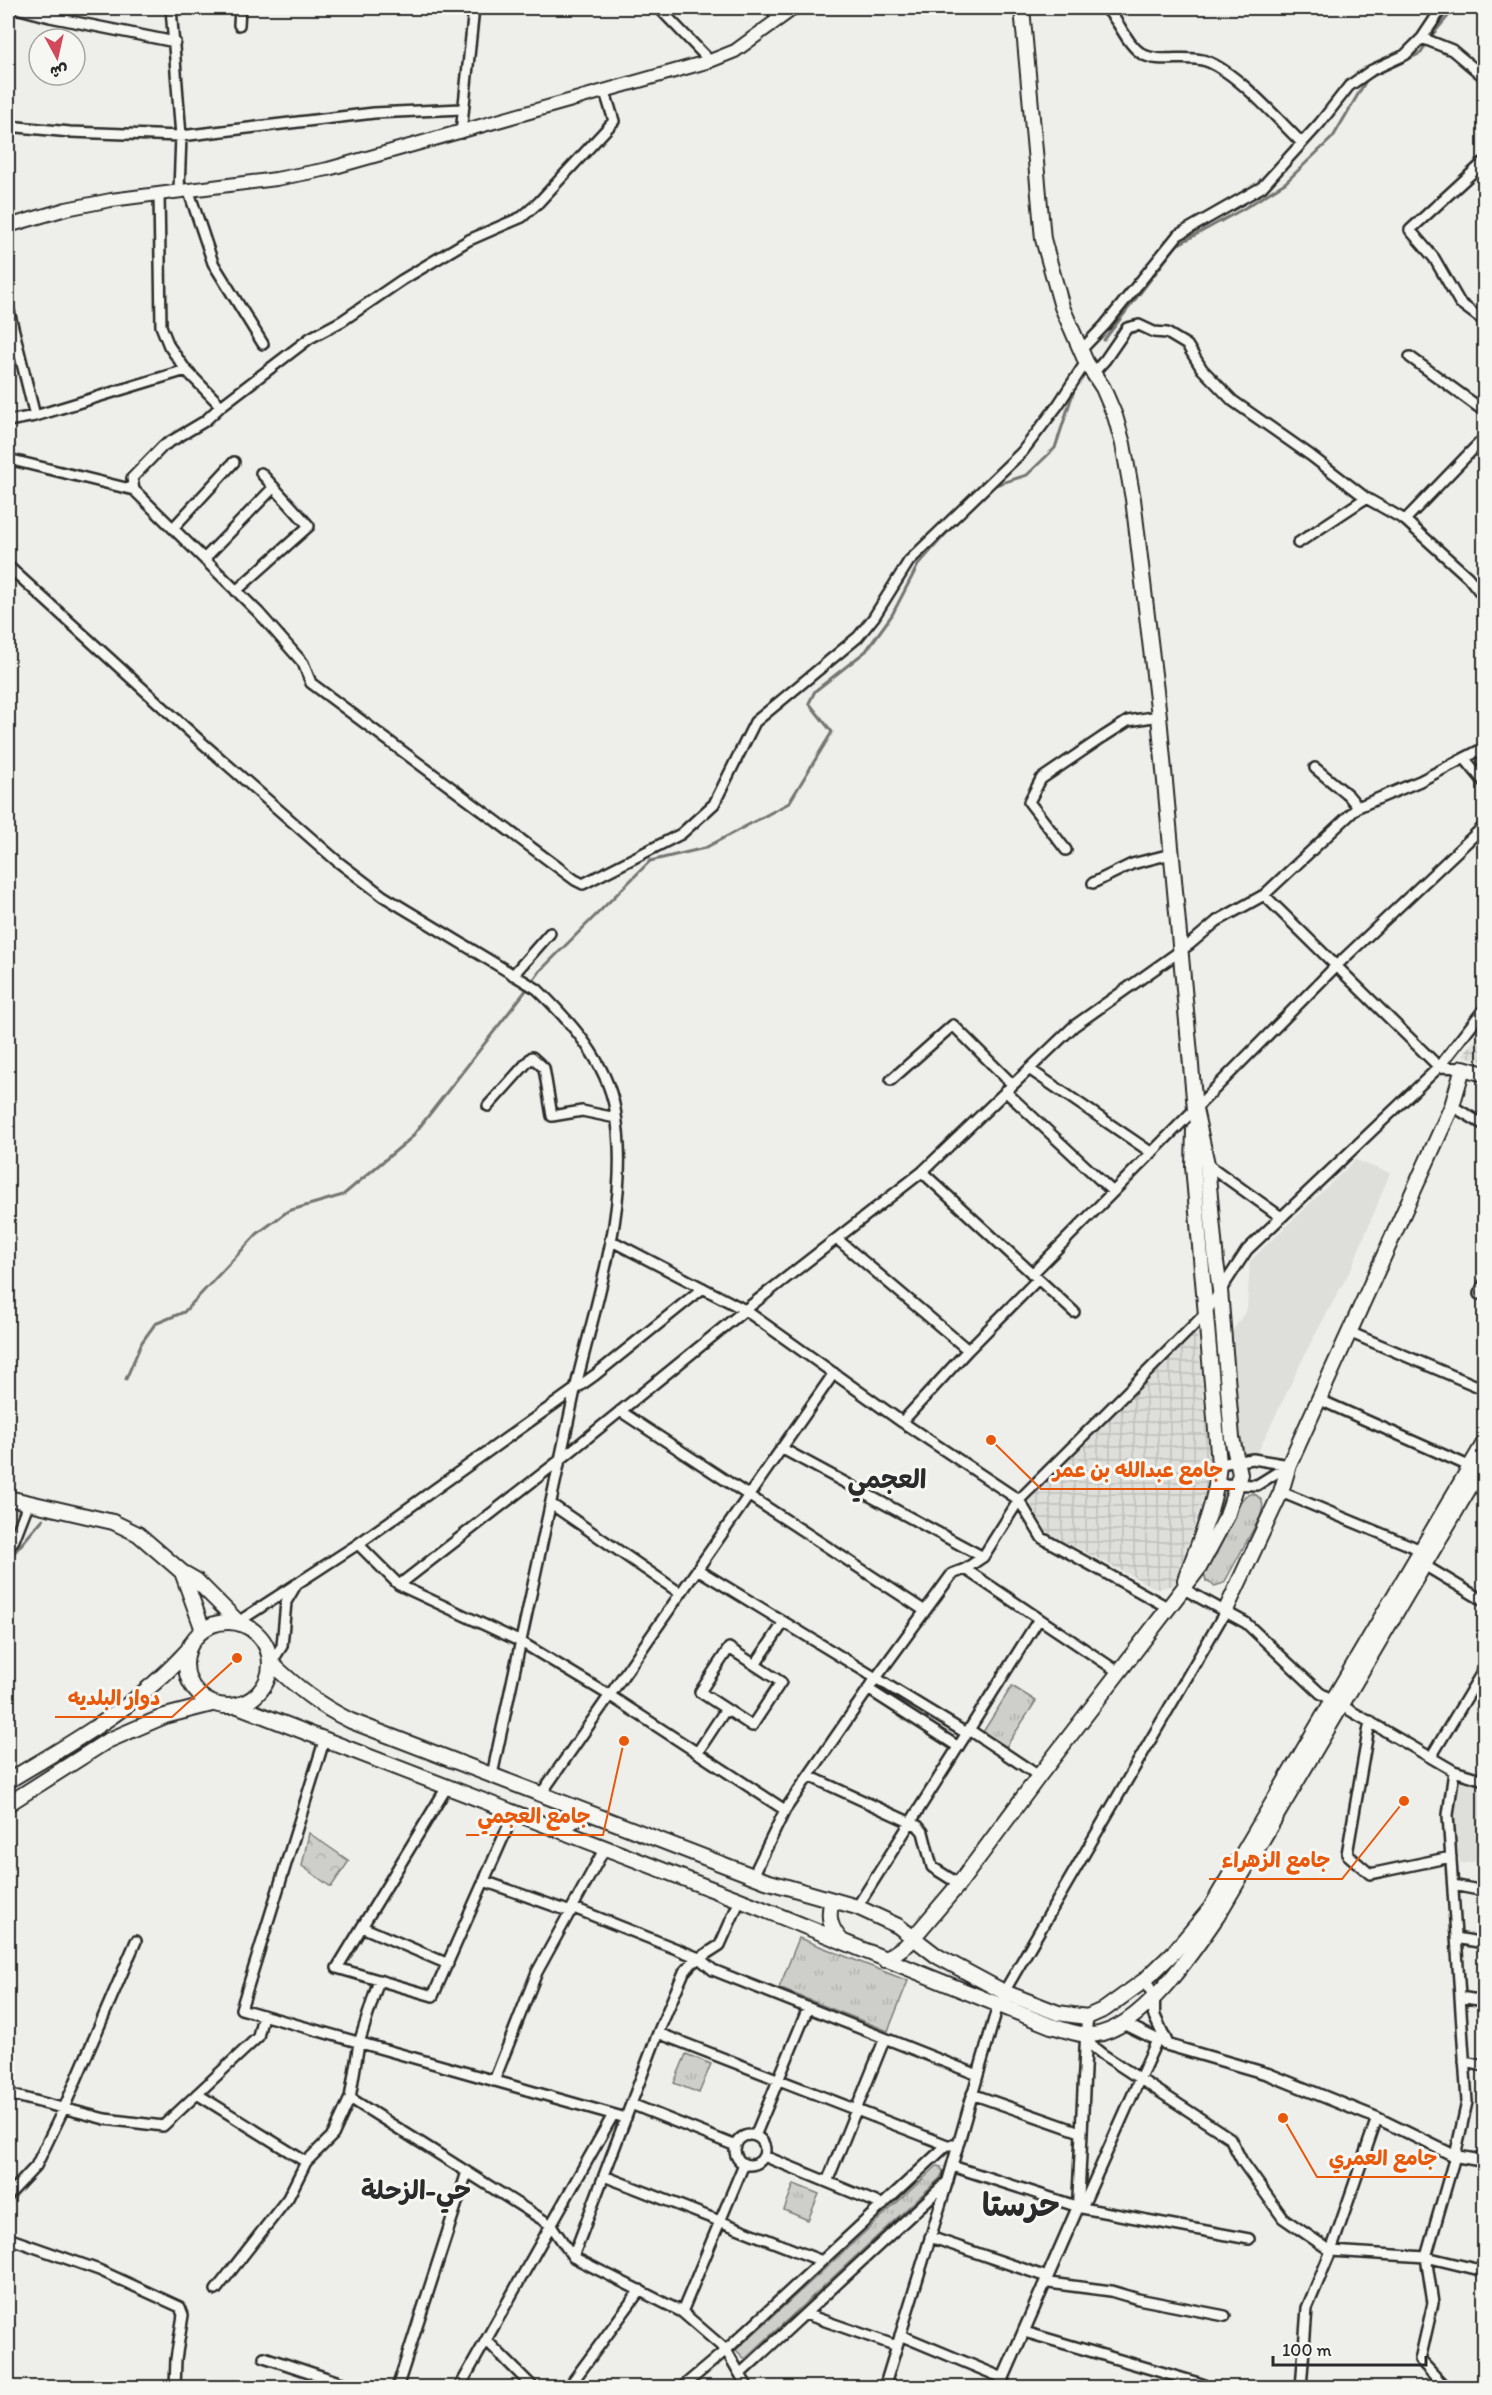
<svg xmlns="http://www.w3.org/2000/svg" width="1492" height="2395" viewBox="0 0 1492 2395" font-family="Itim,'Playpen Sans Arabic',sans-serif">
<defs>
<pattern id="industrial-grid" width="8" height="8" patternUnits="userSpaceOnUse" patternTransform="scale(1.5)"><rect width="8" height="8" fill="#dededb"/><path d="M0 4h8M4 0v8" fill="none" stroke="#bfbfbc"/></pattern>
<pattern id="forest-crowns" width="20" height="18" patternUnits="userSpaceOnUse" patternTransform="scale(1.5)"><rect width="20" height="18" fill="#cececa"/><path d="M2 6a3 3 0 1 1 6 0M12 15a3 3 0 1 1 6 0" fill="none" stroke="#b1b1ae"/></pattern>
<pattern id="park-tufts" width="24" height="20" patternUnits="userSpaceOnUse" patternTransform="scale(1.5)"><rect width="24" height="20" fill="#cececa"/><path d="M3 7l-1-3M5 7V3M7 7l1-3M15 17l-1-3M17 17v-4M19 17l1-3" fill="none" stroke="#b1b1ae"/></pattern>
</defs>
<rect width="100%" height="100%" fill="#eeeeea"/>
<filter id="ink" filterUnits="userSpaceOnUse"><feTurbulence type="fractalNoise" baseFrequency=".0167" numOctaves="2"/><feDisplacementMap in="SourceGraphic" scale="12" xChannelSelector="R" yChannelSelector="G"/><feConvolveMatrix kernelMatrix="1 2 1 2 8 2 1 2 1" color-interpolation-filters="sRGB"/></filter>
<g filter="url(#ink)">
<path fill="#dededb" d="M 1355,1160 L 1390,1173 L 1351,1269 L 1310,1344 L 1257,1454 L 1239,1450 L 1228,1338 L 1247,1309 L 1250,1261 Z
M 1458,1779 L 1484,1787 L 1484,1860 L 1460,1864 L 1452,1816 Z"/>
<path fill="url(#industrial-grid)" d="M 1484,1029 L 1484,1062 L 1462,1055 Z
M 1197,1331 L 1210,1464 L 1209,1482 L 1174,1585 L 1157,1589 L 1048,1533 L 1028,1500 Z"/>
<path fill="url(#forest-crowns)" stroke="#7c7c7a" stroke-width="1.5" d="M 309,1833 L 349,1861 L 331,1887 L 302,1866 Z"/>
<path fill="url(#park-tufts)" stroke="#7c7c7a" stroke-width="1.5" d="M 1253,1493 C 1265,1500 1264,1506 1260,1517 L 1224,1583 L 1215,1586 L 1206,1581 L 1204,1573 L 1238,1505 L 1245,1496 Z
M 1012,1686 L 1036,1701 L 1006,1747 L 983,1732 Z
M 799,1938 L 908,1981 L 888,2031 L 779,1988 Z
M 686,2054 L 711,2064 L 699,2093 L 674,2083 Z
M 937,2166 L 941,2167 L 943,2172 L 940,2178 L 745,2359 L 736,2350 Z
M 794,2184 L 819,2194 L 808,2220 L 784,2210 Z"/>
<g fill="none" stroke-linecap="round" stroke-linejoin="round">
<path stroke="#757573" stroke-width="3" d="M 1433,34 L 1455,8
M 1104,340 L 1177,245 L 1243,209 L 1285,183 L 1333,137 L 1367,79 L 1421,53 L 1424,48
M 992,486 L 1027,475 L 1055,448 L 1075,387
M 126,1379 L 142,1342 L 155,1324 L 184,1312 L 257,1234 L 288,1211 L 343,1195 L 411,1138 L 524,993 L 540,971 L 650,861 L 705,848 L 789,803 L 832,732 L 809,703 L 815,691 L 866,651 L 892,615 L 918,565 L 958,520
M 8,1560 L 43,1519"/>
<g stroke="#2b2b2b" stroke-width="14">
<path id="minor" d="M 16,8 L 50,17 L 175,42
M 171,8 L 181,136 L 179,190
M 659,8 L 710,61
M 768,8 L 781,18
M 1105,8 C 1120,20 1125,43 1142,54 C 1159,64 1187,54 1206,61 C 1237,72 1278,120 1302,143
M 239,25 L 240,8
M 1422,38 L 1452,50 L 1484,77
M 8,126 L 70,132 L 181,136 L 374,113 L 462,109
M 461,133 L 474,8
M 1484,162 L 1410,230 L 1434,258 L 1460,303 L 1484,321
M 188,189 L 213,263 L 263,344
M 159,193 L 161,326 L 169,346 L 186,370 L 221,406
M 8,307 L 35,416
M 1082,349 L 1105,325 L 1178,235 L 1262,187 L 1320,123 L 1349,86 L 1372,70 L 1405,55 L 1422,38 L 1442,8
M 1410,357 L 1484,411
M 1094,372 L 1105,360 L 1127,328 L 1139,325 L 1154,332 L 1167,333 L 1187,345 L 1202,369 L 1233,401 L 1310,455 L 1366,498 L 1405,520 L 1468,577 L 1484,597
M 8,421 L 35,416 L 186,370
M 8,459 L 134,490 L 259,613 L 303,663 L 311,683 L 575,880 L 583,884 L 681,834 L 714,804 L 755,722 L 858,637 L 874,617 L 909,561 L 1022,452 L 1058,405 L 1086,362
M 134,490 L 132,478 L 163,446 L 205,421 L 221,406 L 310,338 L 342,321 L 402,280 L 469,240 L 522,217 L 538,203 L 614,121 L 605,92
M 1405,520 L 1484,438
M 173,528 L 234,462
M 1298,543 L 1366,498
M 204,559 L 274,487
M 8,566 L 198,739 L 337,861 L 383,896 L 537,989 C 571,1022 606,1061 615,1109 C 632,1203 596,1299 575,1390 C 547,1518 520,1647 492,1775
M 236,591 L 309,526 L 261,473
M 1465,759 L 1484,782
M 1315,768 L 1348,795 L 1358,807
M 1066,850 L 1029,802 L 1041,779 L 1103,737 L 1128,721 L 1159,716
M 1093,883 L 1132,864 L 1171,854
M 1264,895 L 1439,1067 L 1484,1009
M 513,975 L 550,933
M 1029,1069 L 1152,1153
M 891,1080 L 953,1025 L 1012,1084
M 1005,1091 L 1113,1192
M 488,1106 L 532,1057 L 544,1068 L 552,1116 L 582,1111 L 616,1118
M 1452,1106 L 1484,1125
M 1207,1164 L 1281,1217
M 922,1172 L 1074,1312
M 837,1239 L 968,1350
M 610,1240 L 745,1310 L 902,1422 L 1019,1500 L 1042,1538 L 1169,1608
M 1032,1274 L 1336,966 L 1484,826
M 1479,1294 L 1484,1284
M 1349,1332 L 1484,1389
M 1318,1399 L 1471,1467
M 620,1411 L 925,1611
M 902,1422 L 968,1350 L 1038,1279
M 781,1448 L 983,1557
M 1218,1484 L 1257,1485 L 1289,1465 L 1253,1459 L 1219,1464
M 1281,1492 L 1421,1550
M 551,1504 L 680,1593
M 358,1544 L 399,1585 L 521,1642 L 609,1695 L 785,1810
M 8,1548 L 14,1540 L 28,1504
M 1424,1565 L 1484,1601
M 697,1569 L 966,1733
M 965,1569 L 1120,1673
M 399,1585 L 560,1460 L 745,1310 L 922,1172 L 1074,1026 L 1190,944 L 1217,921 L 1264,895 L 1358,807 L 1420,781 L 1484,748
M 1182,1588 L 1246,1623 L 1320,1693 L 1454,1771 L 1484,1780
M 238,1622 L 358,1544 L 595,1375 L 703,1288
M 729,1648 L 781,1682 L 752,1726 L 700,1692 Z
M 271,1663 L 282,1646 L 286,1602 L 296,1585
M 755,1665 L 784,1622
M 868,1689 L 957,1746
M 1370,1721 L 1347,1854 L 1370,1874 L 1451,1857
M 968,1729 L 1039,1776
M 325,1738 L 241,2009 L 626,2118
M 697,1753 L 726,1709
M 1431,1757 L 1484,1669
M 809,1776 L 918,1826 L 923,1832 L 932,1867 L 959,1884
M 447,1787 L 337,1968 L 433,1996 L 514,1813
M 541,1794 L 834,1373
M 753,1876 L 785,1810 L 876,1678 L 952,1574 L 965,1569 L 983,1557 L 1019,1500 L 1205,1314 L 1247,1250 L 1439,1067 L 1463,1068
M 484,1881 L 571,1912
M 1453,1885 L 1484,1891
M 857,1907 L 1039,1619
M 574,1908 L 699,1958 L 713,1970 L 978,2075
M 362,1927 L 448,1964
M 1456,1938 L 1484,1943
M 1004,1992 L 1225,1612
M 1460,1997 L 1484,2001
M 658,2033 L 947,2145
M 1085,2035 L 1092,2046 L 1102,2054 L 1230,2138 L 1242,2161 L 1283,2218 L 1331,2251 L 1426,2257 L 1484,2271
M 1464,2062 L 1484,2066
M 494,2081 L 537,1972 L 605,1848
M 8,2094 L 105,2119 L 163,2126 L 258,2037 L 263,2015
M 197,2094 L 306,2162
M 972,2094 L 1080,2132
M 350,2098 L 551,2225 L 573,2257 L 682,2312 L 726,2350 L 748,2388
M 631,2104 L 736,2146
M735 2150a15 15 0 1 1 30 0a15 15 0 1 1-30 0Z
M 755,2136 L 808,2008
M 764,2156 L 883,2205
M 952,2166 L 1082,2208 L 1249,2239
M 604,2176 L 822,2261
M 827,2182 L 885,2038
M 8,2196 L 36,2166 L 64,2108 L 136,1941
M 1082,2208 L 1157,2040
M 930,2237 L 1047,2277
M 8,2238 L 99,2270 L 180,2307 L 183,2315 L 176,2359 L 175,2388
M 573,2257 L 658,2033 L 684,1972 L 692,1963 L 720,1945 L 740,1900
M 1049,2283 L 1111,2291 L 1138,2299 L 1225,2316
M 216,2290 L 288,2198 L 306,2162 L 333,2135 L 350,2098 L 359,2043 L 379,1980
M 682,2312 L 744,2164
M 805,2314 L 897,2346
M 1028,2333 L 1202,2384
M 900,2335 L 1003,2378
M 486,2340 L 534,2388
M 264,2357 L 357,2388
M 741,2373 L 948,2181
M 397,2388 L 467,2172
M 459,2388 L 613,2115
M 568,2388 L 640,2290
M 681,2388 L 726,2350 L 947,2145 L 958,2145
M 884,2388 L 948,2180 L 998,2005
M 1301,2388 L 1307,2308 L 1331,2251 L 1377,2118
M 1446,2388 L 1420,2360 L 1433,2303 L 1426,2257 L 1455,2156 L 1467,2102 L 1448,1815 L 1454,1771"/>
</g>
<g stroke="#2b2b2b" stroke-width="15">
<path id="tertiary" d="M 1145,1980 L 1154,1996 L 1154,2015 L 1168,2045
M 1125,2024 L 1168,2045 L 1268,2074 L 1377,2118 L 1455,2156 L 1484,2161
M 999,2388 L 1078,2207 L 1087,2017"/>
</g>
<g stroke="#2b2b2b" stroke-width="16">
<path id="secondary" d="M 8,226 L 66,209 L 111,200 L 276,179 L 328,169 L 710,61 L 735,51 L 794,8"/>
</g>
<g stroke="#2b2b2b" stroke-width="18">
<path id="primary" d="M 8,1498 L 113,1522 L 138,1534 L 182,1572 L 196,1580 L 238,1622
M 182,1572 L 203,1630
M 1185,1580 C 1199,1542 1216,1504 1219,1464 L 1193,1166 L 1194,1129
M 1225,1612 L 1281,1492 L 1289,1465 L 1452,1106 L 1463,1068 L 1484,1074
M186 1664a42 42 0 1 1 84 0a42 42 0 1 1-84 0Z
M 271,1663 C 298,1688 318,1705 351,1721 L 766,1881 L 857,1907 L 898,1926 L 937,1956 L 1004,1992 L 1058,2013 L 1087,2017 L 1105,2009 L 1145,1980 L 1174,1952 L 1210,1909 L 1484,1443
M 238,1706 L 740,1900 L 1051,2026 C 1064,2029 1079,2036 1092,2035 C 1140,2031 1193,1952 1218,1915 L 1484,1463
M 8,1781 C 71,1743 137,1707 187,1651
M 8,1804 L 107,1741 L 165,1716 L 212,1704
M 554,1826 L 568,1824 L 587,1812
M 832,1900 C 827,1916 830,1929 842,1941
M 885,1960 L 908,1944 L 959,1884 L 1039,1776 L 1199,1568 L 1227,1516 L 1240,1474 L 1232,1438 L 1220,1290 L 1216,1262 L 1207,1164 L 1195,1109 L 1159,716 L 1133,499 L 1123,444 L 1115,416 L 1103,388 L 1086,362 L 1062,307 L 1043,239 L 1022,8"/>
</g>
<use href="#minor" stroke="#f6f6f2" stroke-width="9"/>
<use href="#tertiary" stroke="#f6f6f2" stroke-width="10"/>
<use href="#secondary" stroke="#f6f6f2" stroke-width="12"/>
<use href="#primary" stroke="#f6f6f2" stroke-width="14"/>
</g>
</g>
<g text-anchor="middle" stroke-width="6" stroke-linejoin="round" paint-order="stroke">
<g font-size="26" font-weight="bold" fill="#2b2b2b" stroke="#f6f6f2">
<text x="887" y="1488">العجمي</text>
<text x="416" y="2199">حي-الزحلة</text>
</g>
<g font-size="32" font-weight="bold" fill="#2b2b2b" stroke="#f6f6f2">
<text x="1021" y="2216">حرستا</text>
</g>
</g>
<path fill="none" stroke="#e8590c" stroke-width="2" d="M991 1440L1041 1489H1235M237 1658L172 1717H55M624 1741L603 1835H466M1404 1801L1342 1879H1209M1283 2118L1317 2177H1450"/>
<g fill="#e8590c" stroke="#f6f6f2" stroke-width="2">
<circle cx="991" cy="1440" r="6"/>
<circle cx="237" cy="1658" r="6"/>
<circle cx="624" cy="1741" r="6"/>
<circle cx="1404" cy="1801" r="6"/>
<circle cx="1283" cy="2118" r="6"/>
</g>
<g font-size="21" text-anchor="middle" font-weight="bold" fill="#e8590c" stroke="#f6f6f2" stroke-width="6" stroke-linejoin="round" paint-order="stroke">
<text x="1138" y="1477">جامع عبدالله بن عمر</text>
<text x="114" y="1705">دوار البلديه</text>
<text x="534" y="1823">جامع العجمي</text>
<text x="1276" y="1867">جامع الزهراء</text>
<text x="1383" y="2165">جامع العمري</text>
</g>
<rect width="1492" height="2395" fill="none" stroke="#f6f6f2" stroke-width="30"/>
<rect x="15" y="15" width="1462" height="2365" fill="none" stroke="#2b2b2b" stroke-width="2" filter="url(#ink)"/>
<g transform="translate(57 57) rotate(172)"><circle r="28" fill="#f6f6f2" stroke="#a5a5a2" stroke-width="1.5"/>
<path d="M0-4.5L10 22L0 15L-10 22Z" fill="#d1495b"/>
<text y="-9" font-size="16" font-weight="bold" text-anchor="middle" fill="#2b2b2b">ش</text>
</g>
<path d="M1273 2356v9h153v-9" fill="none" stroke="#2b2b2b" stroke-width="3"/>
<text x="1282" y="2356" font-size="18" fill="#2b2b2b" stroke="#f6f6f2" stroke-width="4.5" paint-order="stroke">100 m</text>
</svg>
